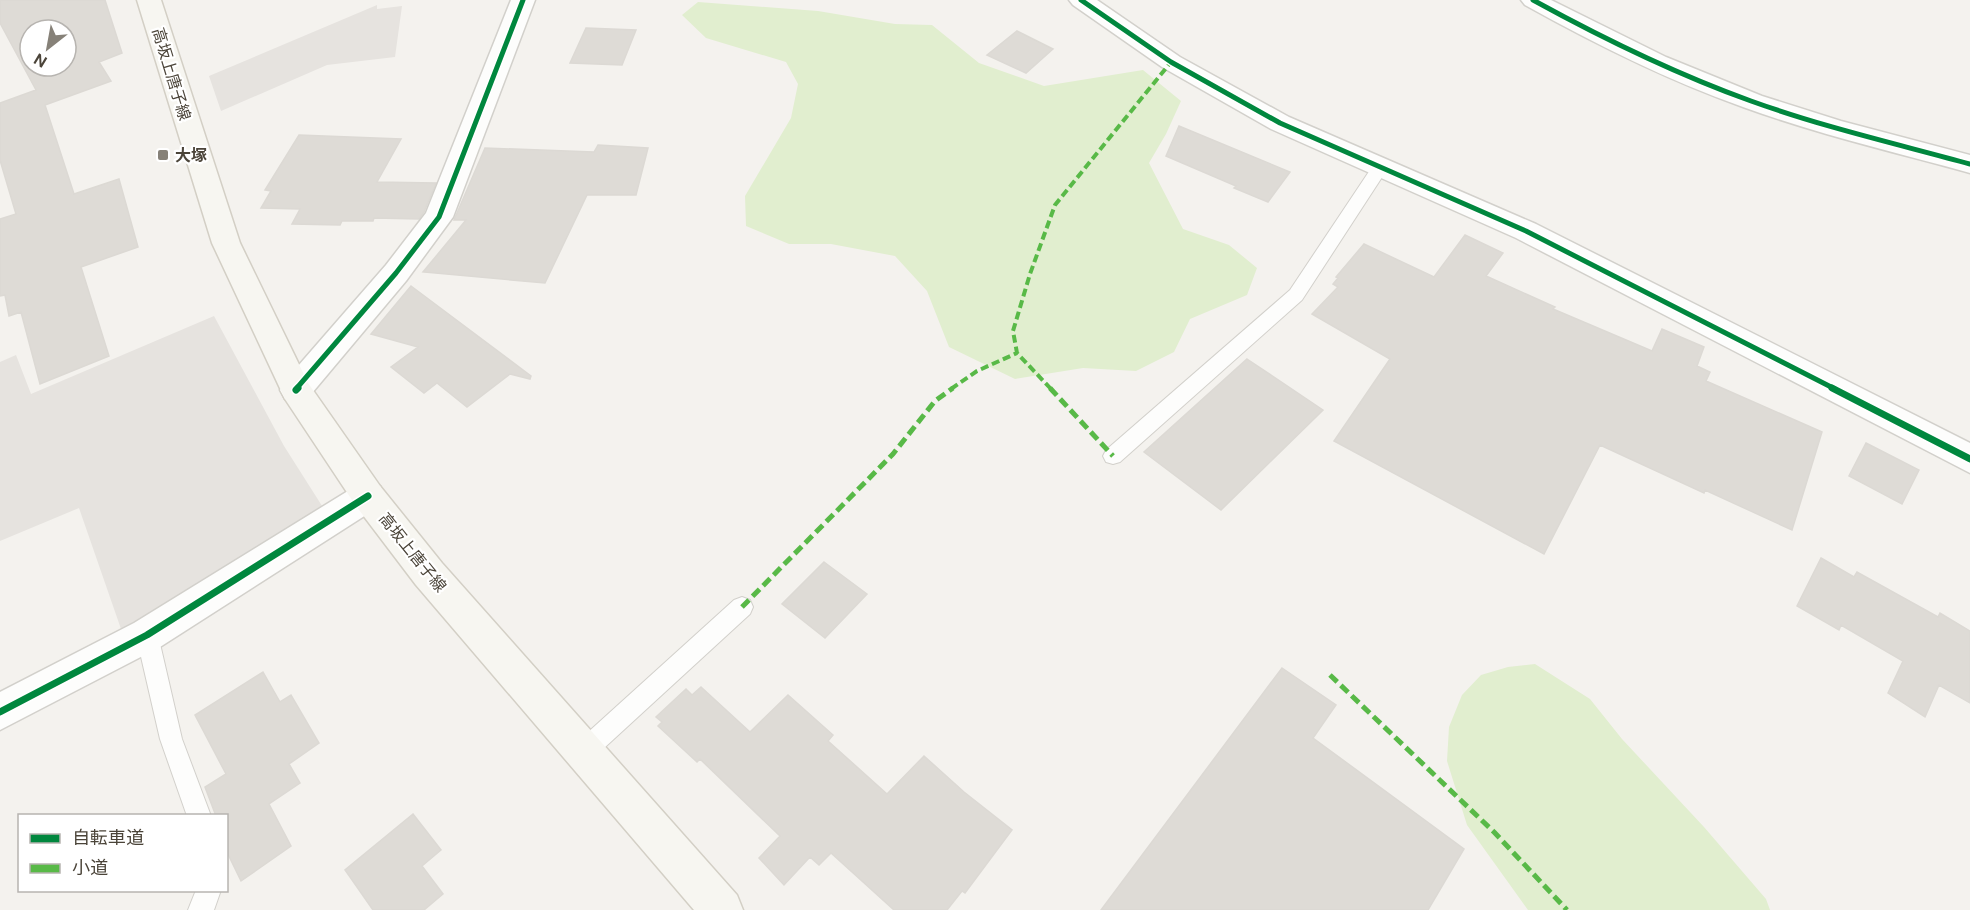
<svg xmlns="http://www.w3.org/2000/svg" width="1970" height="910" viewBox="0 0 1970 910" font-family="'DM Sans','Noto Sans JP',sans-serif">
<rect width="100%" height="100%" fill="#f4f2ee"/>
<path fill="#e1eecf" d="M 698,2 L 818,11 L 895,24 L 932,25 L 979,63 L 1044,86 L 1143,70 L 1181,101 L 1166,134 L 1149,163 L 1183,229 L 1229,245 L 1257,268 L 1247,295 L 1190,319 L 1174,352 L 1136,371 L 1083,368 L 1015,379 L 949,347 L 927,291 L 895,256 L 831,244 L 789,244 L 746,226 L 745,196 L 791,118 L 798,84 L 786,62 L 706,38 L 682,15 Z
M 1535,664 L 1590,699 L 1622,739 L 1704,827 L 1766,899 L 1770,910 L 1528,910 L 1467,825 L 1447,761 L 1449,727 L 1462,695 L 1481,675 L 1508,667 Z"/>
<path fill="#e6e3df" d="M 377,5 L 377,9 L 402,6 L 395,57 L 327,65 L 221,111 L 209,76 Z
M 214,316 L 284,446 L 324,509 L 178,599 L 121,629 L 79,508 L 0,541 L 0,362 L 16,355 L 31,394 Z"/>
<path fill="#dedbd6" stroke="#dcd9d4" stroke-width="1.5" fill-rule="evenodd" d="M 0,0 L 105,0 L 122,53 L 99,62 L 111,81 L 45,105 L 74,194 L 119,179 L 138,247 L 81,267 L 109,356 L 40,384 L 21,312 L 9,316 L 5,295 L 0,296 L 0,219 L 16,214 L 0,160 L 0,103 L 36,90 L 0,23 ZM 30,30 L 66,30 L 66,66 L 30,66 Z
M 586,28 L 636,30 L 622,65 L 570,63 Z
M 1017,31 L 1053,49 L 1026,73 L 987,55 Z
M 1179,126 L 1290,172 L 1268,202 L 1234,188 L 1236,186 L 1166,156 Z
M 299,135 L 401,139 L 377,182 L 436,183 L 424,212 L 419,219 L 374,218 L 373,221 L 342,221 L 340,225 L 292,224 L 300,209 L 261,208 L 271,191 L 265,190 Z
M 598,145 L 648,148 L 636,195 L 587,195 L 545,283 L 423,272 L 466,220 L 454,220 L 485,148 L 594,152 Z
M 1465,235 L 1503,253 L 1486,276 L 1555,307 L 1553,309 L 1652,351 L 1662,329 L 1704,347 L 1697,366 L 1710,372 L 1706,381 L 1822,432 L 1792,530 L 1705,490 L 1704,493 L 1600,445 L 1544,554 L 1334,441 L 1390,359 L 1312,314 L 1338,287 L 1333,284 L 1338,278 L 1336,277 L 1364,244 L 1434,277 Z
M 411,286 L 531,376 L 530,379 L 510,374 L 467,407 L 437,383 L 424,393 L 391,367 L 418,347 L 371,334 Z
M 1247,359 L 1323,410 L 1221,510 L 1144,452 Z
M 1866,443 L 1919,470 L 1902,504 L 1849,476 Z
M 1821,558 L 1854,577 L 1857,572 L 1938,617 L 1940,613 L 1970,631 L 1970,703 L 1939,685 L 1925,717 L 1888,693 L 1903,661 L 1841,625 L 1839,630 L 1797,606 Z
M 824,562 L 867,594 L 825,638 L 782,604 Z
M 1282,668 L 1336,705 L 1313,738 L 1464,849 L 1428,910 L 1101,910 Z
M 263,672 L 280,702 L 291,695 L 319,743 L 289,764 L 300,783 L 269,804 L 291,846 L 241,881 L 226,850 L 226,816 L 216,816 L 205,787 L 226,774 L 195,715 Z
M 701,687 L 750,732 L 788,695 L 833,735 L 828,741 L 887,794 L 924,756 L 964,792 L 1012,830 L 965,893 L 962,891 L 947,910 L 894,910 L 831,853 L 819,865 L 810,857 L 784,885 L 759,858 L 780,836 L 700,759 L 697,762 L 658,726 L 662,722 L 656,717 L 686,689 L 692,695 Z
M 413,814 L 441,850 L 422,866 L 443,894 L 424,910 L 373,910 L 345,870 Z"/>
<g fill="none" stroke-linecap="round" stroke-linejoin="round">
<g stroke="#d2d0cb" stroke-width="2">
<path id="lane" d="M 1380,163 L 1386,164 L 1388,168 L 1302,300 L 1120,462 L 1113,464 L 1106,462 L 1103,456 L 1106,450 L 1290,290 L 1374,164 Z
M 742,597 L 750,600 L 753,607 L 750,614 L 591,760 L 583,763 L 575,760 L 571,752 L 575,744 L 734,600 Z
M 147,625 L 155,628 L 158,635 L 182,739 L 211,816 L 187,816 L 160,739 L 136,635 L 139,628 Z
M 196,890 L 221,890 L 214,910 L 188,910 Z"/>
</g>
<g stroke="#d2d0cb" stroke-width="3">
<path id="street" d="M 511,0 L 535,0 L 453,217 L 406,281 L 307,399 L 296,403 L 285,399 L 280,390 L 285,381 L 386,265 L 426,213 Z
M 1069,0 L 1097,0 L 1180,57 L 1289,117 L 1536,224 L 1970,443 L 1970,473 L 1516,238 L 1271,129 L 1162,67 L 1073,5 Z
M 1521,0 L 1551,0 L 1666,57 L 1762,96 L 1841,121 L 1970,155 L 1970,173 C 1894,152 1817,134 1743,107 C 1667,80 1595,44 1525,5 Z
M 368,482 L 380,486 L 385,496 L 380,506 L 160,647 L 0,730 L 0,692 L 134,623 L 356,486 Z"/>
</g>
<g stroke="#d3cfc5" stroke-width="3">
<path id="secondary" d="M 137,0 L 161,0 L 240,243 L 308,383 L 380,486 L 442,563 L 737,895 L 743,910 L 694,910 L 416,585 L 356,506 L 285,399 L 212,243 Z"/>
</g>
<use href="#lane" fill="#fdfdfc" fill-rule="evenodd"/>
<use href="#street" fill="#fdfdfc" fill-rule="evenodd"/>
<use href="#secondary" fill="#f7f6f1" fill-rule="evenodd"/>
<path stroke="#58b947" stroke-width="4" stroke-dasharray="8 4" stroke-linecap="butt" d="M 951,389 L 977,371 L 1017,353
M 1051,389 L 1017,353 L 1013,331 L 1030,274 L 1055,205 L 1171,62"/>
<path stroke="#58b947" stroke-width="5" stroke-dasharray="10 5" stroke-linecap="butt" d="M 1050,388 L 1113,456
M 742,607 L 893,454 L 935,401 L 953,388
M 1330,675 L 1494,832 L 1567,910"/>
<g stroke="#fff" stroke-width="8">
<path id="cycleway-far1" d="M 1081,0 L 1171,62 L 1280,123 L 1526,231 L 1835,389
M 1533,0 C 1604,39 1676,74 1751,101 C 1823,127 1897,144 1970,164
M 296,389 L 396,273 L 439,217 L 523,0"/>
</g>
<g stroke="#fff" stroke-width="10">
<path id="cycleway" d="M 1832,388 L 1970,459
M 296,390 L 298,388
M 0,712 L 147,635 L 368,496"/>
</g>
<use href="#cycleway-far1" stroke="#00873e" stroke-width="5"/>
<use href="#cycleway" stroke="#00873e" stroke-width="7"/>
</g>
<rect fill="#868178" stroke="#fff" stroke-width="2" x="157" y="149" width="12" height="12" rx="3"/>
<g text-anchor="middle" stroke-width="4.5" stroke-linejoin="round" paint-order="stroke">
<g font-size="16" fill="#4b4439" stroke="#fff">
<text transform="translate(172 74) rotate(73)" y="6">高坂上唐子線</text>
<text transform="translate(413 552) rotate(51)" y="6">高坂上唐子線</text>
</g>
<g font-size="16" font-weight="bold" fill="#4b4439" stroke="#fff" text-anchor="start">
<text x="175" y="161">大塚</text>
</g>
</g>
<rect x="18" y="814" width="210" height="78" fill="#ffffff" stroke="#b7b4b0" stroke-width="1.5"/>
<rect x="30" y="834" width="30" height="9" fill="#00873e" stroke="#b7b4b0" stroke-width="1.5"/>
<text x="72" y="844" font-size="18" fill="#4b4439">自転車道</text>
<rect x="30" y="864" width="30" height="9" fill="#58b947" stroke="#b7b4b0" stroke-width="1.5"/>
<text x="72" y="874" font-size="18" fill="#4b4439">小道</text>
<g transform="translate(48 48) rotate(211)"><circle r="28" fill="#ffffff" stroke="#b7b4b0" stroke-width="1.5"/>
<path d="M0-4.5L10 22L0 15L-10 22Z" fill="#868178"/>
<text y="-9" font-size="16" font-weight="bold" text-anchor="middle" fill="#4b4439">N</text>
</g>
</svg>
